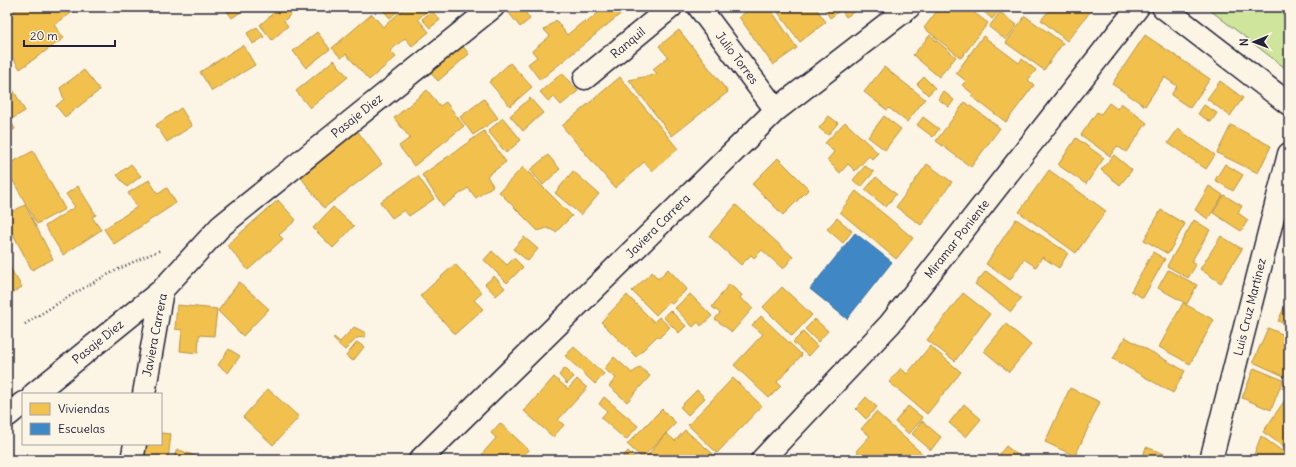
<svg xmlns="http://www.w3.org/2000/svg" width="1296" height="467" viewBox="0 0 1296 467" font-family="Delius,sans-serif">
<rect width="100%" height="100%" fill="#fcf5e5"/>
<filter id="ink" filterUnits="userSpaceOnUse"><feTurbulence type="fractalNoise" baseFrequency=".025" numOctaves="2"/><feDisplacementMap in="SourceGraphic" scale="8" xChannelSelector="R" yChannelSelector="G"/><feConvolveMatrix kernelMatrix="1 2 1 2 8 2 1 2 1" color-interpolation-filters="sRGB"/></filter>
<g filter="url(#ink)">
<path fill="#cee59b" stroke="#78846b" d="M 1206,7 L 1289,7 L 1289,71 Z"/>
<path fill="#f2c14e" stroke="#b49148" d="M 20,7 L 80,7 L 54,25 L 64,38 L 20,69 L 7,49 L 7,16 Z
M 224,7 L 248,7 L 232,18 Z
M 280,7 L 293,7 L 295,10 L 284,21 L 288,26 L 272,40 L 260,25 Z
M 380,7 L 402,7 L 390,18 Z
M 406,7 L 431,7 L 418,19 L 429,32 L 412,46 L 405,38 L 390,51 L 396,57 L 369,80 L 346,54 L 341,58 L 332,48 L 372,14 L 383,27 Z
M 508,7 L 528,7 L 524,10 L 530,19 L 520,27 L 506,9 Z
M 605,7 L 629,7 L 540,80 L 528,64 L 537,57 L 532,51 L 550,36 L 544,30 L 556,20 L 567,35 L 584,21 L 585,24 Z
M 753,7 L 769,7 L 797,48 L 773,65 L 739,17 Z
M 774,7 L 815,7 L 826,22 L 800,42 Z
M 823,7 L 861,7 L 846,17 L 841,10 L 830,18 Z
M 940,7 L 975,7 L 972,11 L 988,23 L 961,58 L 924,28 Z
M 985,7 L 1002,7 L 992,19 L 982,10 Z
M 1052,7 L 1094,7 L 1067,41 L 1041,20 Z
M 432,11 L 440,20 L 430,28 L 422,19 Z
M 1000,12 L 1017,25 L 1006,40 L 989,27 Z
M 1025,16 L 1063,43 L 1044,70 L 1006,43 Z
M 257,27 L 264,37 L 253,44 L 247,33 Z
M 679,30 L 728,92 L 672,136 L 629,80 L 657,74 L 653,69 L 668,57 L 659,46 Z
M 317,32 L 330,49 L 306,68 L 293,51 Z
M 930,35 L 956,57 L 939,77 L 913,55 Z
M 1145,35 L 1210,79 L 1190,108 L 1171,95 L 1177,86 L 1164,77 L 1145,106 L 1112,84 Z
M 983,36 L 1019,63 L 1022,59 L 1036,70 L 1028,80 L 1034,85 L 1006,122 L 971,96 L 973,94 L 962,85 L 966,81 L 956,73 Z
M 458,40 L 469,54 L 438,81 L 426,68 Z
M 243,45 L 255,65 L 212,91 L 200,72 Z
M 334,60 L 348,77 L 310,108 L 296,91 Z
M 510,63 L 532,87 L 510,106 L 489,82 Z
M 884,67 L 925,99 L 907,122 L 889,108 L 887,110 L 864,92 Z
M 84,70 L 100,90 L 65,117 L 56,106 L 64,99 L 60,88 Z
M 562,73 L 578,91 L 561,105 L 554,97 L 549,102 L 540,92 Z
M 620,77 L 678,149 L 652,171 L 644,162 L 615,188 L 562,126 Z
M 924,77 L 935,88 L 928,95 L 917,84 Z
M 1220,81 L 1243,98 L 1230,116 L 1207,99 Z
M 10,84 L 25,111 L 10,120 L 15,129 L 7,134 L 7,86 Z
M 427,90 L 440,106 L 446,102 L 464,126 L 414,166 L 399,146 L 410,138 L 394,118 Z
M 943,91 L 954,100 L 949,107 L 938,99 Z
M 530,98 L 543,113 L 523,131 L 510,116 Z
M 484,99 L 498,118 L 473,135 L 460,117 Z
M 965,102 L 1000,128 L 971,167 L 936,141 Z
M 1109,103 L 1117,109 L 1121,103 L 1147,123 L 1126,152 L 1117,146 L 1110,156 L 1081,135 L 1097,112 L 1101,114 Z
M 1204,105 L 1217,113 L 1211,122 L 1198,114 Z
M 181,108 L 192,126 L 167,142 L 156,125 Z
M 829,116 L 838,123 L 828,135 L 819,128 Z
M 884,116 L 901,129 L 885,150 L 868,137 Z
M 923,117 L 939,129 L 933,137 L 917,125 Z
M 503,118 L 521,140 L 506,153 L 488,131 Z
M 845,122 L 878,153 L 872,159 L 869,156 L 855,171 L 848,164 L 840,173 L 827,160 L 834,152 L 825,143 Z
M 1231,125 L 1271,146 L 1258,173 L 1217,153 Z
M 356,129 L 382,164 L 324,208 L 297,172 Z
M 1178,129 L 1215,155 L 1206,169 L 1168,143 Z
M 484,131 L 506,162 L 487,176 L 493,186 L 476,198 L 468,188 L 443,206 L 422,175 Z
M 1076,138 L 1104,158 L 1086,184 L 1058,165 Z
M 33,151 L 65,209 L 37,224 L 7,170 L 7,165 Z
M 548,155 L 560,169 L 543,185 L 530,170 Z
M 1114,155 L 1132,170 L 1120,185 L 1101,170 Z
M 778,158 L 809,189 L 783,215 L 752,184 Z
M 131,164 L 141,176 L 127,187 L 117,175 Z
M 927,164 L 952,182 L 921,225 L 896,207 Z
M 1225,164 L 1243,175 L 1233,191 L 1215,180 Z
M 865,166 L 874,172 L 861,187 L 853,180 Z
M 523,167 L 572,216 L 556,232 L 547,228 L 538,231 L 499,192 Z
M 1049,170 L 1106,211 L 1076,253 L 1019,212 Z
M 573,171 L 599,194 L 581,215 L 555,193 Z
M 418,176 L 434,199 L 409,216 L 404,210 L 392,218 L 380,202 Z
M 876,177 L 896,194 L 886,207 L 865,190 Z
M 149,180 L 158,194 L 167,188 L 176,203 L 114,244 L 104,229 L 137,207 L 128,193 Z
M 78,186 L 96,215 L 92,217 L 101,230 L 63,255 L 45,226 L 75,207 L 66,194 Z
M 1209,186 L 1223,195 L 1208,219 L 1195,210 Z
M 856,191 L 913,238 L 896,259 L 840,212 Z
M 1224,195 L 1242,206 L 1238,213 L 1248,220 L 1241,231 L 1213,213 Z
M 278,200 L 296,220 L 279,235 L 283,239 L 248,270 L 227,245 Z
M 25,205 L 53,259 L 32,270 L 7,223 L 7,214 Z
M 736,205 L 793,257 L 783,269 L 762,250 L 754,258 L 751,255 L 741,265 L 709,236 Z
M 333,207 L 354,226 L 333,248 L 313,228 Z
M 1161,210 L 1185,224 L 1168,254 L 1144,240 Z
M 837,218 L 852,231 L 843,243 L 827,229 Z
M 1016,219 L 1068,253 L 1059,268 L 1042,257 L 1036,267 L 1024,259 L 1010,280 L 986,264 Z
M 1194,220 L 1210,230 L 1191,262 L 1196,265 L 1188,278 L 1167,266 Z
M 1221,236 L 1242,249 L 1221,283 L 1200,269 Z
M 524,237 L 538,249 L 528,261 L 513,249 Z
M 492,251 L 507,265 L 514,258 L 523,267 L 507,283 L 484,260 Z
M 1153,252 L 1165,259 L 1143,298 L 1131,291 Z
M 7,263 L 22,287 L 7,296 Z
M 455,264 L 482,293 L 474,300 L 483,309 L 455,334 L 420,296 Z
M 668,269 L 687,289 L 672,304 L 669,302 L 656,315 L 632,291 L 652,272 L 658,279 Z
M 1168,270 L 1197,285 L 1187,304 L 1158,288 Z
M 986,271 L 1021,298 L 1011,312 L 975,284 Z
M 494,276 L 505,288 L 496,296 L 485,284 Z
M 239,282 L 269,309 L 243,336 L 218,311 Z
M 729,284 L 742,295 L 740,298 L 753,308 L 732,332 L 715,319 L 720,313 L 712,307 Z
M 782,287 L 812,315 L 792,336 L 763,307 Z
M 963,293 L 990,314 L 955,361 L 927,340 Z
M 690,294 L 712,316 L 701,326 L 698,322 L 693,327 L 675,308 Z
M 627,295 L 654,322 L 659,317 L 670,327 L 659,338 L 657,336 L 636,357 L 601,322 Z
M 1289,297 L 1289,326 L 1278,321 Z
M 1183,303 L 1214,320 L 1190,364 L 1159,347 Z
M 177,305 L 217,309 L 214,336 L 199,335 L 198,353 L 180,351 L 182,330 L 175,329 Z
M 670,310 L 686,326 L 679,333 L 663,317 Z
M 761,316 L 802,355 L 777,382 L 781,386 L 769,398 L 734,365 L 763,334 L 752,325 Z
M 815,319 L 828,331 L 818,342 L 805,329 Z
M 1006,324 L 1031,345 L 1009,372 L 984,351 Z
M 354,327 L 366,333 L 364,337 L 357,338 L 345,350 L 333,339 L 334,337 L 340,342 Z
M 1268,328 L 1289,337 L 1289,370 L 1286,377 L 1253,362 Z
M 803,332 L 817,346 L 808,356 L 793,342 Z
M 1125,337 L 1185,371 L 1173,393 L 1113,359 Z
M 357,342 L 364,347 L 353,361 L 346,356 Z
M 930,346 L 961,372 L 927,414 L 889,382 L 901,368 L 907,374 Z
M 574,347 L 604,374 L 595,384 L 565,356 Z
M 229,349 L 240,356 L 228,373 L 218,365 Z
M 614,357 L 632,373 L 640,367 L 650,376 L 627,402 L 609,386 L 616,378 L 604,369 Z
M 565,368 L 574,377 L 567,384 L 559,375 Z
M 1254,368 L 1283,380 L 1271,410 L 1242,398 Z
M 1289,375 L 1289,391 L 1282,388 Z
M 554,377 L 568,389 L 577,379 L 587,388 L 558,420 L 564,425 L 553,437 L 524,411 Z
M 733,378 L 762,406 L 717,453 L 688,425 Z
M 1070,388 L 1100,402 L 1075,456 L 1045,442 Z
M 268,389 L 299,417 L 273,445 L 243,417 Z
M 697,390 L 705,398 L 688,415 L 680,407 Z
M 604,397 L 638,426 L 626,440 L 601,418 L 607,411 L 599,404 Z
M 866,397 L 877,407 L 866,419 L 856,409 Z
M 1287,397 L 1289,399 L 1289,450 L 1263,432 Z
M 964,404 L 981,419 L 966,437 L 949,423 Z
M 908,406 L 923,418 L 909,434 L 895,422 Z
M 662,409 L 676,423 L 642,458 L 627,444 Z
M 876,412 L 929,460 L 866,460 L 856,451 L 870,436 L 861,429 Z
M 922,421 L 941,437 L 931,450 L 912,434 Z
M 500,423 L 529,450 L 520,460 L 489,460 L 482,454 L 496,438 L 491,433 Z
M 685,430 L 719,459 L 718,460 L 644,460 L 666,433 L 675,441 Z
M 161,433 L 171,434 L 168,460 L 143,460 L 145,444 L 161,444 Z
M 1261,436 L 1289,456 L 1289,460 L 1252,460 Z
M 1006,446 L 1024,460 L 995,460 Z
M 1146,447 L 1181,460 L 1142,460 Z
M 177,449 L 203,459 L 203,460 L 173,460 Z
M 628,451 L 637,460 L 620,460 Z"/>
<path fill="#3f88c5" stroke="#36699c" d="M 855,233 L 892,262 L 847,319 L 810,289 Z"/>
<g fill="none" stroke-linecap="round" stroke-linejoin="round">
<g stroke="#22223b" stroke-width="25">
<path id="street" d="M 699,7 L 776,110
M 1163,7 L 1289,104
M 585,78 L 671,7
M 34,394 L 162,290
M 144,394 L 162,290 L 221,226 L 493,7
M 7,416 L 23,403
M 132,460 L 135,444
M 420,460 L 776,110 L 909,7
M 762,460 L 890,324 L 1138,7
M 1211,460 L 1289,154"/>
</g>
<path stroke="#22223b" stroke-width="2.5" stroke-dasharray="1 3" stroke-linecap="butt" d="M 25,324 C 69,296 113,269 161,250"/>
<use href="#street" stroke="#fcf5e5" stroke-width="22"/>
</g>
</g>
<g text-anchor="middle" stroke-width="4" stroke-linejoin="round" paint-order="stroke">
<g font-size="12" fill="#22223b" stroke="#fcf5e5">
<text transform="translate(628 43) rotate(-40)" y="4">Ranquil</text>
<text transform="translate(737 58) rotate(53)" y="4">Julio Torres</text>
<text transform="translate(357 116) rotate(-39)" y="4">Pasaje Diez</text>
<text transform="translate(658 226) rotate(-45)" y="4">Javiera Carrera</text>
<text transform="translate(957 239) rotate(-52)" y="4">Miramar Poniente</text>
<text transform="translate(1250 307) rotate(-76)" y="4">Luis Cruz Martínez</text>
<text transform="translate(155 335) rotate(-79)" y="4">Javiera Carrera</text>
<text transform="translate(98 342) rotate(-39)" y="4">Pasaje Diez</text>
</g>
</g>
<rect width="1296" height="467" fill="none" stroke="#fcf5e5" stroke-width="24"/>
<rect x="12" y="12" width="1272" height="443" fill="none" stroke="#22223b" stroke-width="1.5" filter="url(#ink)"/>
<rect x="22" y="393" width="140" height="52" fill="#fcf5e5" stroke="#a5a1a1"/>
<rect x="30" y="403" width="20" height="12" fill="#f2c14e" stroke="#a5a1a1"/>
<text x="58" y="413" font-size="12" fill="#22223b">Viviendas</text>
<rect x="30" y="423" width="20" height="12" fill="#3f88c5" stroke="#a5a1a1"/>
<text x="58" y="433" font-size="12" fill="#22223b">Escuelas</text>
<g transform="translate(1254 42) rotate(269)" stroke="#fcf5e5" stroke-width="3" paint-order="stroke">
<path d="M0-3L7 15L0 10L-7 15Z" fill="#22223b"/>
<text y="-6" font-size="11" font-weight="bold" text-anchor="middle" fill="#22223b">N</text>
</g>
<path d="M24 40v6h91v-6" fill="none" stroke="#22223b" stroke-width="2"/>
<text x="30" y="40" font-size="12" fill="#22223b" stroke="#fcf5e5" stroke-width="3" paint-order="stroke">20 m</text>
</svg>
